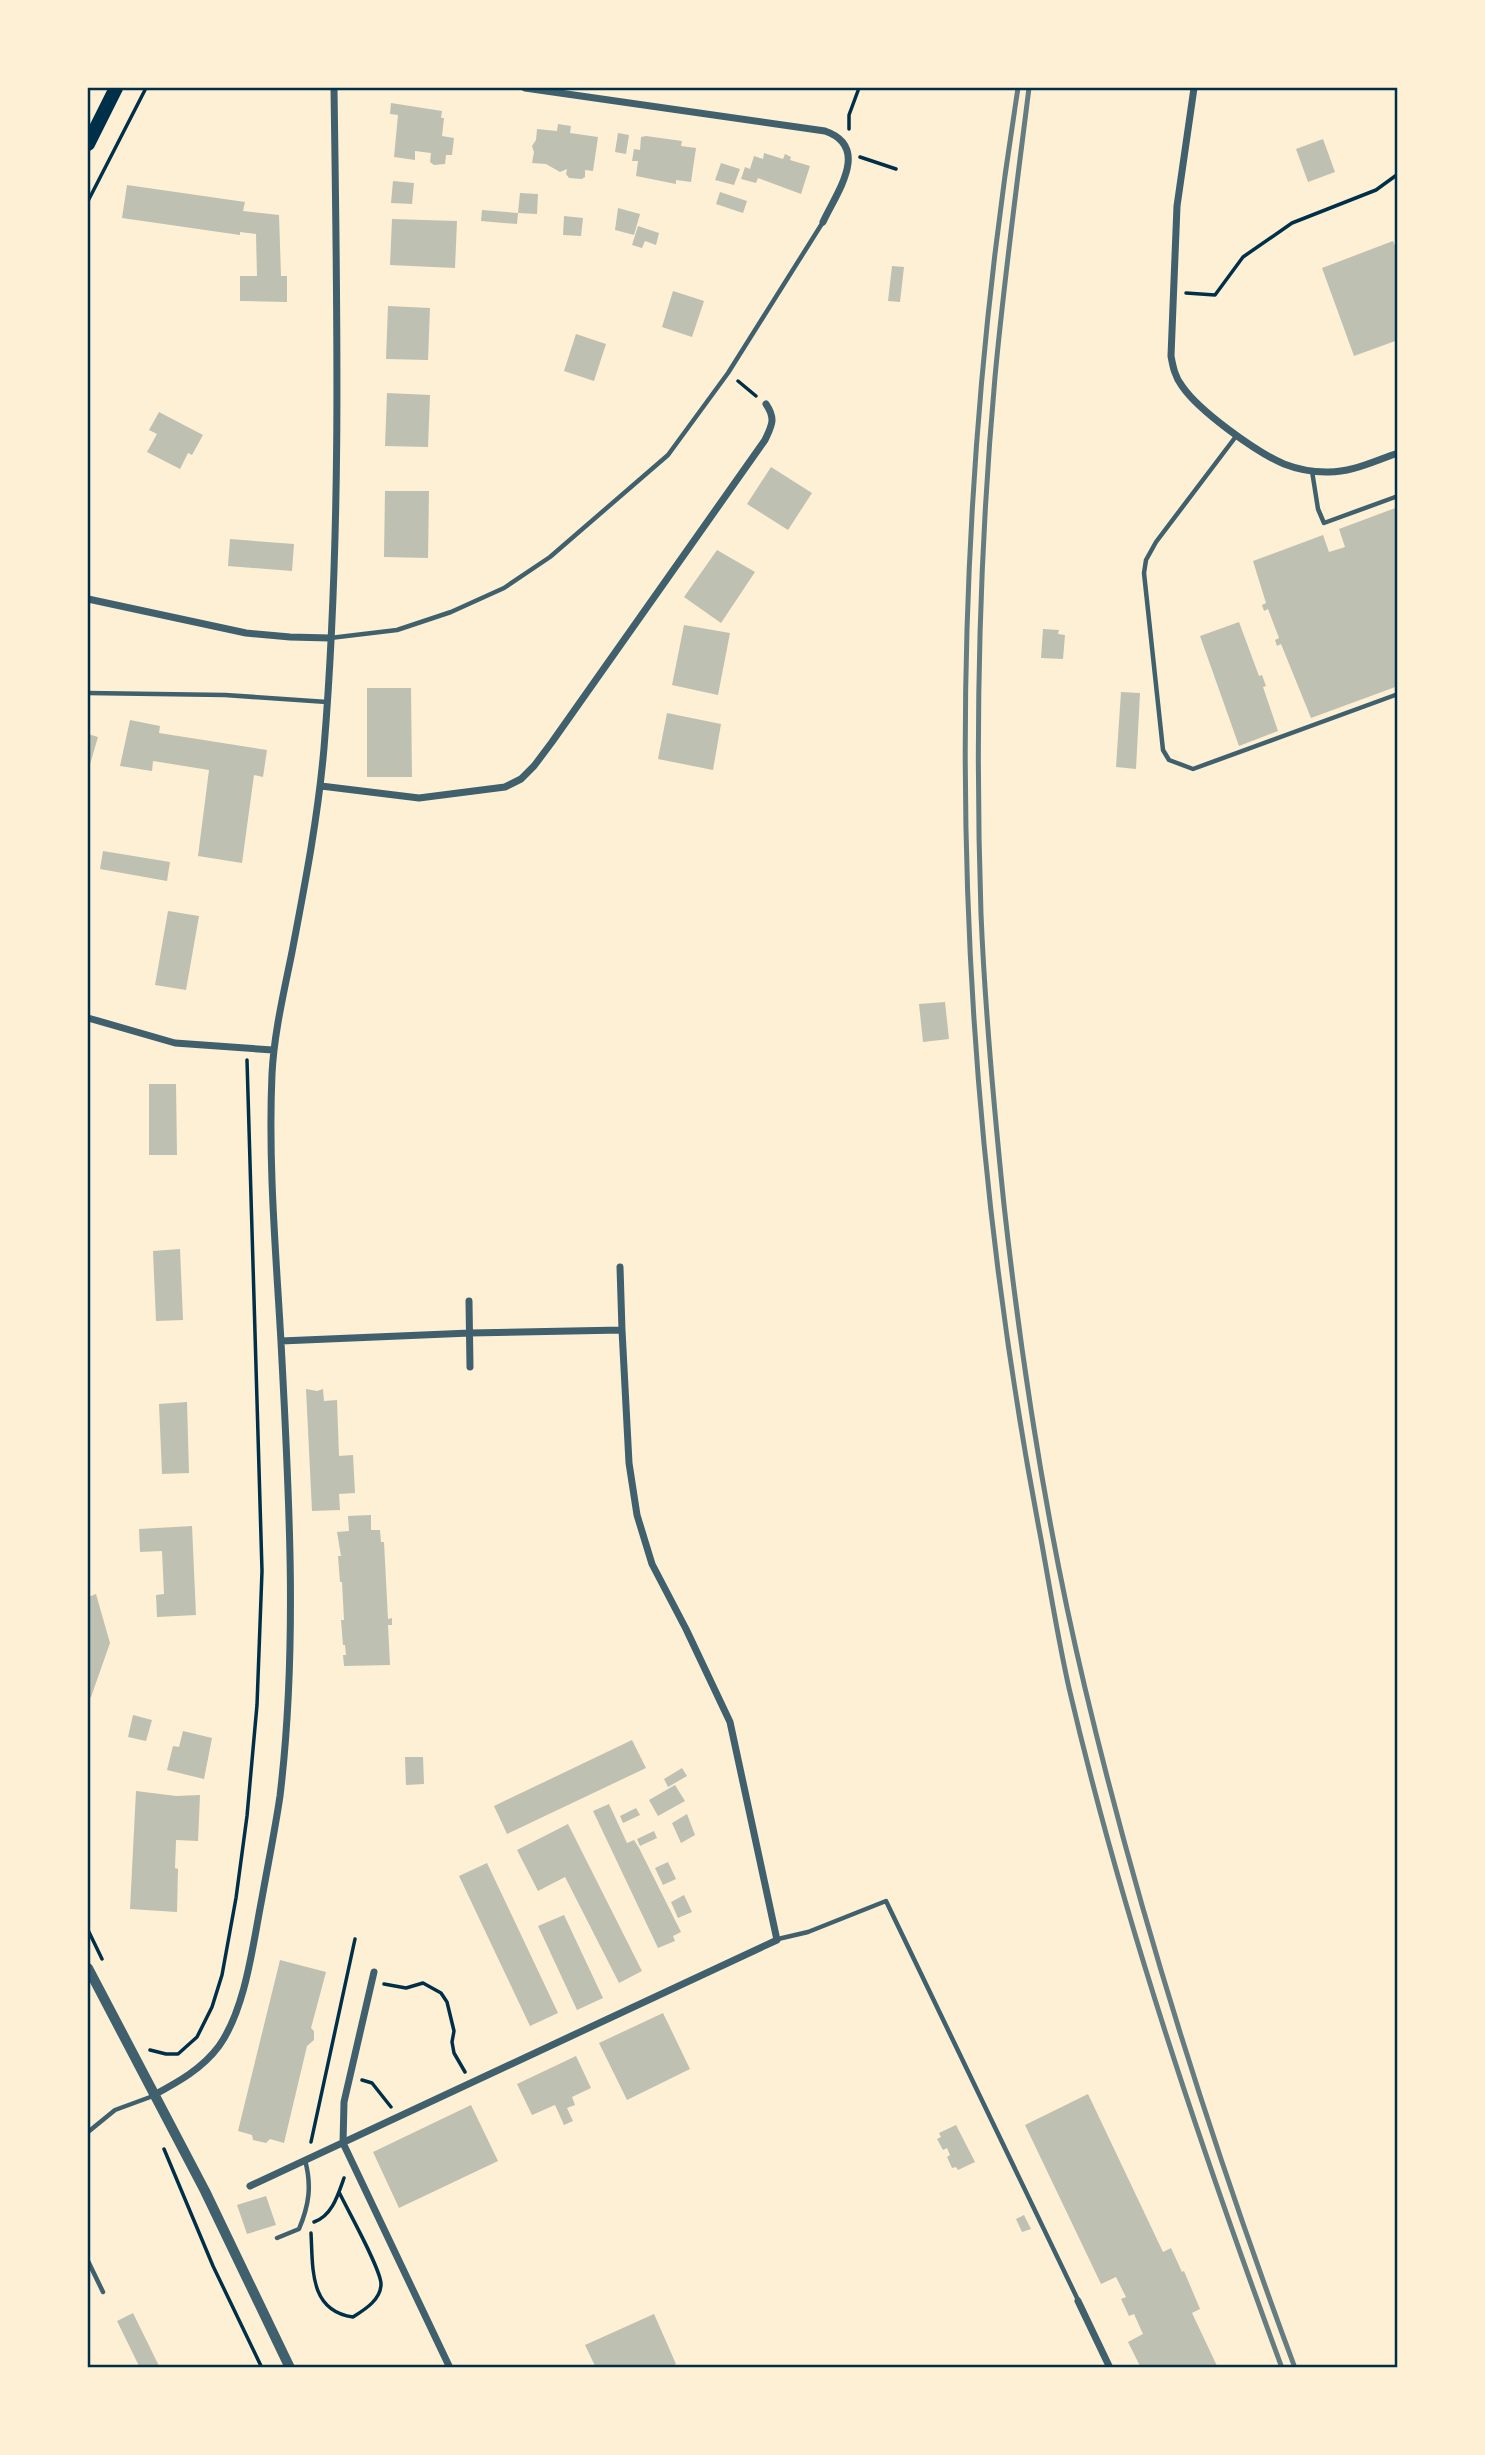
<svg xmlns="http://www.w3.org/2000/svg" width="1485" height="2455" viewBox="0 0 1485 2455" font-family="'Varela Round',sans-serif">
<rect width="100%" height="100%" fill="#fdf0d5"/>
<path fill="#bec0b2" d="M 391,103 L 442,111 L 441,118 L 444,118 L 442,136 L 454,138 L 452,155 L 446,155 L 445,164 L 434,165 L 430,162 L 431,153 L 415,151 L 415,160 L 394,157 L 398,115 L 390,114 Z
M 558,124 L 571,126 L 570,133 L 598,137 L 593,171 L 585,170 L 585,177 L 582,179 L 569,178 L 566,174 L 567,169 L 560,172 L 546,164 L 532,163 L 534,152 L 532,146 L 536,140 L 537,129 L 557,131 Z
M 618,133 L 629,135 L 626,154 L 615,152 Z
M 646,136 L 682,141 L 681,146 L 696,148 L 691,182 L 676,180 L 676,184 L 636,176 L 638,161 L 632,161 L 634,149 L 640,150 L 641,137 Z
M 1323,139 L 1335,172 L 1308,182 L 1296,149 Z
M 764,153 L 783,159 L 785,154 L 791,157 L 790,160 L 810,166 L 801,194 L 758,178 L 756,183 L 741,179 L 745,167 L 750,169 L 754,156 L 763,159 Z
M 721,163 L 740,169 L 734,185 L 715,180 Z
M 393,181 L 414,183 L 412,204 L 391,203 Z
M 127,185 L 245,202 L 243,211 L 279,215 L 281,276 L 287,276 L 287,302 L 240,301 L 240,276 L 257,276 L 256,234 L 240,232 L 240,235 L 122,218 Z
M 720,192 L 747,201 L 743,213 L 716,204 Z
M 520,193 L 538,194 L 537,214 L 518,213 Z
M 618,208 L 640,214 L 634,235 L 615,230 Z
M 482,210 L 518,213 L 517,224 L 481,221 Z
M 564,216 L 583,218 L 581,236 L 563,235 Z
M 392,219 L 457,221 L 455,268 L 390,265 Z
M 638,226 L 659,233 L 656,245 L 645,241 L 642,248 L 632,245 Z
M 1393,241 L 1398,253 L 1398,340 L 1354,356 L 1322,268 Z
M 892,266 L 904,267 L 900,302 L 888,301 Z
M 673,291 L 704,301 L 692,337 L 662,327 Z
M 388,306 L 430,308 L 428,360 L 386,359 Z
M 576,334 L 606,344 L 594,381 L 564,371 Z
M 387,393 L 430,395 L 428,447 L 385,446 Z
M 159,412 L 203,435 L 192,455 L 188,453 L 180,469 L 147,452 L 157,434 L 149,430 Z
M 771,467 L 812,493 L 788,530 L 747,504 Z
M 385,491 L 429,491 L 428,558 L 384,557 Z
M 1398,507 L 1398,686 L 1311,718 L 1281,644 L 1277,646 L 1275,640 L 1279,638 L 1268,609 L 1264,611 L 1262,605 L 1266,603 L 1253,561 L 1323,535 L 1329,552 L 1345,547 L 1339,529 Z
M 230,539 L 294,544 L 292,571 L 228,566 Z
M 717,550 L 755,572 L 721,623 L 684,597 Z
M 1239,622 L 1259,676 L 1262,675 L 1266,686 L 1263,687 L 1278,731 L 1239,746 L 1200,636 Z
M 684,625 L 730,633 L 718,695 L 672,685 Z
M 1043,629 L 1059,630 L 1058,634 L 1065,635 L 1063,659 L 1041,658 Z
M 367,688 L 411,688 L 412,777 L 367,777 Z
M 1121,692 L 1140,693 L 1136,769 L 1116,767 Z
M 667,713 L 721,724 L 713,770 L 658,759 Z
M 130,720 L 160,726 L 159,733 L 267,750 L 263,777 L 254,775 L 242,863 L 198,856 L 209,770 L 153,761 L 152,771 L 120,766 Z
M 88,734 L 98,737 L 88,771 Z
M 103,851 L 170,862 L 167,881 L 100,869 Z
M 168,911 L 199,916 L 186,990 L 155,985 Z
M 945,1002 L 949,1039 L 923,1042 L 919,1004 Z
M 149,1084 L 176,1084 L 177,1155 L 149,1155 Z
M 180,1249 L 183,1320 L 156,1321 L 153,1251 Z
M 306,1389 L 317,1391 L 323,1389 L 324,1401 L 337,1400 L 339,1456 L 353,1455 L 355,1493 L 339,1494 L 340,1510 L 312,1511 Z
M 187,1402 L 189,1473 L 162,1474 L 159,1404 Z
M 371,1515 L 371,1530 L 380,1530 L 381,1542 L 384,1542 L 388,1619 L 392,1618 L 392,1625 L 388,1625 L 390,1665 L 344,1666 L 343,1655 L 346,1655 L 345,1645 L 343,1645 L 341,1620 L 344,1620 L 342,1582 L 340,1582 L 338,1556 L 341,1556 L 337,1532 L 349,1531 L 348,1516 Z
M 192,1526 L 196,1615 L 157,1617 L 156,1595 L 164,1594 L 162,1551 L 140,1552 L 139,1529 Z
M 96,1594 L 110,1643 L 91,1697 L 88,1699 L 88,1597 Z
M 133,1715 L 152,1720 L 146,1741 L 128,1737 Z
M 183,1731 L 212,1738 L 204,1779 L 167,1770 L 173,1746 L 179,1747 Z
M 632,1740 L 646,1768 L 507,1834 L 494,1806 Z
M 405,1757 L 423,1757 L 424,1784 L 406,1785 Z
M 682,1768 L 687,1776 L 668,1787 L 664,1779 Z
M 675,1785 L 685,1801 L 658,1816 L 649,1800 Z
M 136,1791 L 176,1796 L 200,1795 L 198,1841 L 176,1840 L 175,1868 L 178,1869 L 177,1912 L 130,1909 Z
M 609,1804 L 627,1843 L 634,1840 L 639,1848 L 681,1932 L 673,1936 L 675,1941 L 658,1948 L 593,1811 Z
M 636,1808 L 640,1815 L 623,1823 L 620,1816 Z
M 687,1814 L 695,1835 L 681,1843 L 672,1823 Z
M 568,1824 L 642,1971 L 619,1983 L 565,1877 L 538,1891 L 517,1850 Z
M 654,1831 L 657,1838 L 640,1846 L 637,1839 Z
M 668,1862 L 676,1879 L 663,1885 L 655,1868 Z
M 487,1863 L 558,2013 L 530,2026 L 459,1876 Z
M 684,1895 L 692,1912 L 678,1918 L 671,1902 Z
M 564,1915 L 603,1998 L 577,2010 L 538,1926 Z
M 280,1960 L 326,1972 L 311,2028 L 314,2031 L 314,2040 L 307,2046 L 284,2143 L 270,2139 L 266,2143 L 253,2140 L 252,2135 L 238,2131 Z
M 663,2013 L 690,2069 L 627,2100 L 599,2043 Z
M 576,2056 L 591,2088 L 572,2097 L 575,2105 L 567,2108 L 573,2121 L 564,2125 L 555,2105 L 532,2115 L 517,2084 Z
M 1088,2094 L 1163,2252 L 1171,2248 L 1182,2272 L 1184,2271 L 1200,2309 L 1192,2313 L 1218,2368 L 1141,2368 L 1128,2342 L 1143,2334 L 1134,2314 L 1129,2316 L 1121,2299 L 1126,2297 L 1116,2277 L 1101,2284 L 1025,2125 Z
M 471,2105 L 498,2161 L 399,2208 L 373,2152 Z
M 956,2125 L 975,2162 L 958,2170 L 956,2167 L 952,2168 L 947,2157 L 950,2155 L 947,2148 L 943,2150 L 937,2139 L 941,2137 L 939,2133 Z
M 266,2196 L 276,2225 L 247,2234 L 237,2205 Z
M 1024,2215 L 1031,2229 L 1022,2232 L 1016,2219 Z
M 133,2313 L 160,2368 L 140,2368 L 117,2321 Z
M 654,2314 L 676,2364 L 667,2368 L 596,2368 L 585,2345 Z"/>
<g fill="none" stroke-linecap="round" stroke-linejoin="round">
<path stroke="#003049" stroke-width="3.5" d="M 849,129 L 849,115 L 859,88
M 860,157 L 896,169
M 88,201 L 146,88
M 1186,293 L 1215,295 L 1243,257 L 1292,223 L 1376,190 L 1398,174
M 738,381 L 756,396
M 88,1930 L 102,1959
M 384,1984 L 406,1988 L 423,1983 L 441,1993 L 447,2002 L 454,2031 L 452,2042 L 454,2053 L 465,2072
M 150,2050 L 166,2054 L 178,2054 L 197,2037 L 212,2007 L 222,1975 L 236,1898 L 247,1816 L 257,1705 L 262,1571 L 247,1060
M 362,2080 L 372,2083 L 391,2107
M 311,2142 L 355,1939
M 164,2149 L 213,2266 L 262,2368
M 314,2222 C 332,2216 338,2195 344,2178
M 311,2233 C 313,2268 309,2311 353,2317 C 364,2310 381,2300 381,2284 C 381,2269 347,2209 339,2192"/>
<path stroke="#3f606c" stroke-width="4.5" d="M 1237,435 L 1156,542 L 1146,560 L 1144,573 L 1163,750 L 1169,760 L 1193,769 L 1398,694
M 1312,471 L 1318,509 L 1324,523 L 1398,496
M 330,638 L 397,630 L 451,612 L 504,588 L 550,557 L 668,455 L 728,373 L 823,222
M 88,693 L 225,695 L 327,702
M 778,1939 L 808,1932 L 886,1901 L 1078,2300
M 88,2132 L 115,2110 L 153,2096
M 277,2238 L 299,2229 C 309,2205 312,2186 305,2160
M 88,2261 L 103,2292"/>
<path stroke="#3f606c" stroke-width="7" d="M 525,88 L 825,131 C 871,147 837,192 823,222
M 1194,88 L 1177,206 L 1171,356 C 1173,367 1175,377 1182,386 C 1199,411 1256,452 1284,464 C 1297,469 1311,472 1326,472 C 1351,473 1374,461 1398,453
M 88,599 L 246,633 L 290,637 L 330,638
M 321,786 L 419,798 L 505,787 L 521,779 L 534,766 L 552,742 L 765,440 C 772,425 776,419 766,404
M 88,1018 L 175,1043 L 273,1050
M 620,1267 L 622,1330
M 469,1301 L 470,1367
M 374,1972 L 344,2102 L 343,2143 L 450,2368
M 154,2095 C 178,2082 202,2069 219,2046 C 246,2008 253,1943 262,1898 C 268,1864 275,1830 280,1796 C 298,1646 289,1493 281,1342 C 276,1253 268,1164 272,1074 C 274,1033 284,992 292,952 C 305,884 318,817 324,748 C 342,528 337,308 334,88
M 250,2186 L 777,1940 L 730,1722 L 686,1629 L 652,1564 L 637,1515 L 629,1463 L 622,1330 L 470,1333 L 281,1341
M 1078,2301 L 1110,2368"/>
<path stroke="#3f606c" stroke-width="10" d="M 88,1968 L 205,2191 L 290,2368"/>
<path stroke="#003049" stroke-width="14" d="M 88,144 L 116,88"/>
<path stroke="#657d81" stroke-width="5" d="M 1018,88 C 941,573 948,1057 1041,1539 C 1050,1589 1058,1639 1069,1688 C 1123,1919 1200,2145 1282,2368
M 1029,88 C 1017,184 1004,280 995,377 C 979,555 975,735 981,914 C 985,1011 994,1108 1004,1205 C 1022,1367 1047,1529 1085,1688 C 1140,1919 1212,2145 1295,2368"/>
</g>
<rect width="1485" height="2455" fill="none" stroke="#fdf0d5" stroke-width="178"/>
<rect x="89" y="89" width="1307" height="2277" fill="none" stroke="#003049" stroke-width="2.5"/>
</svg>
